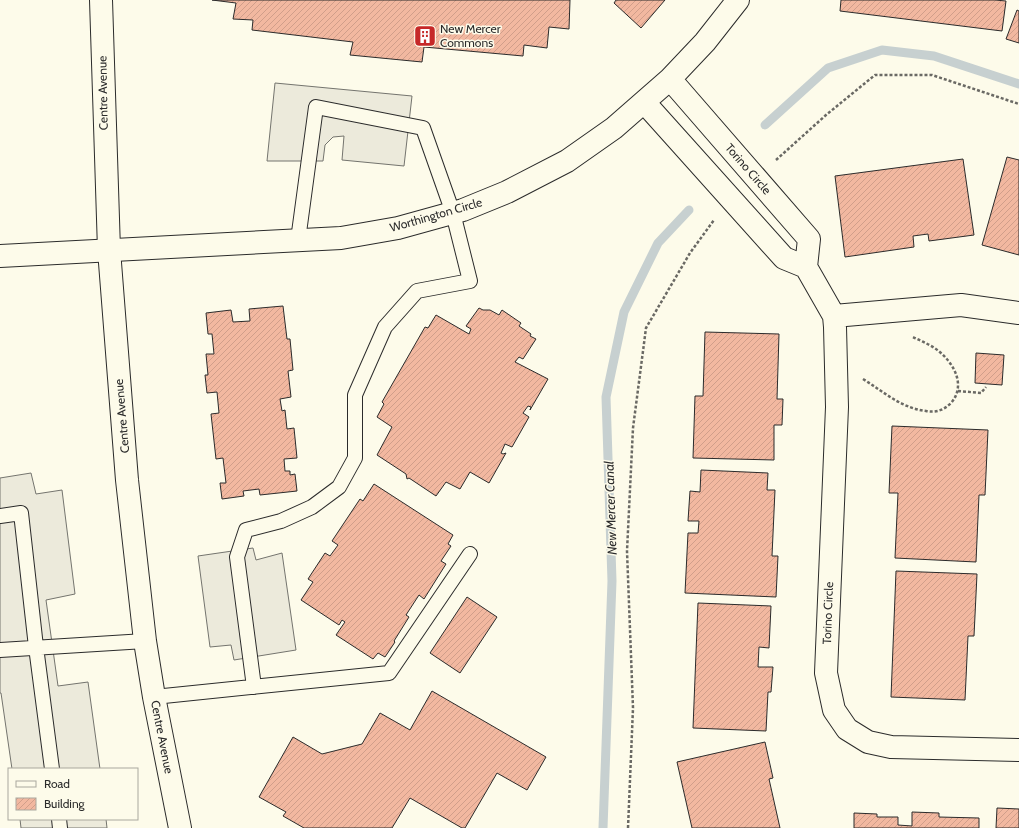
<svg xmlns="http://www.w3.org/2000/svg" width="1019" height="828" viewBox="0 0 1019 828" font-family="Cabin,sans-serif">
<defs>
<pattern id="building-hatch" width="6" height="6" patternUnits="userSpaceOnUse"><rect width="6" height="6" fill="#f2b8a0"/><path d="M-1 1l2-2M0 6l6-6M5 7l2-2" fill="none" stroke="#d09e8a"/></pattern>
</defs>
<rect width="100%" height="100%" fill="#fdfbea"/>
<path fill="#eceadb" stroke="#74746e" d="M 275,83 L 412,96 L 404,166 L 342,160 L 344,136 L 333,137 L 325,145 L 323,161 L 267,161 Z
M 31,473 L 36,494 L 62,490 L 75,594 L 46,600 L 58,686 L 88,682 L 100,769 L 12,769 L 1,693 L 0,693 L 0,478 Z
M 253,548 L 256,560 L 282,553 L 296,650 L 234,660 L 231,645 L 210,647 L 198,556 Z
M 20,819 L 106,819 L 107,828 L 21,828 Z"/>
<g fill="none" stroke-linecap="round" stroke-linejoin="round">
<path stroke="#c7d0d0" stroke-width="9" d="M 765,125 L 828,68 L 882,50 L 934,56 L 1019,84
M 603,828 L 612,581 L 606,397 L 624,312 L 658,243 L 689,210"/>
</g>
<path fill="url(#building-hatch)" stroke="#2b2b2b" d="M 212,0 L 570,0 L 569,29 L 549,27 L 547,48 L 524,45 L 523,56 L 424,47 L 422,62 L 350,55 L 353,42 L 252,30 L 253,20 L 233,19 L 236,3 Z
M 616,0 L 665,0 L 641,28 L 614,3 Z
M 841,0 L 995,0 L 1006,1 L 1002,31 L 840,11 Z
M 1017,10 L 1019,11 L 1019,43 L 1006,39 Z
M 1007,157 L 1019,160 L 1019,255 L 982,245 Z
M 963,159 L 974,235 L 929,241 L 928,234 L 913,236 L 914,247 L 845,257 L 835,176 Z
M 283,306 L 287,339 L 290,339 L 293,370 L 288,371 L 291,397 L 280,399 L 282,411 L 285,410 L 287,429 L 294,428 L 297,458 L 284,459 L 285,471 L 290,471 L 290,475 L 295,474 L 297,491 L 260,495 L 259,489 L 243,491 L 244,496 L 222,499 L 220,483 L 226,483 L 223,458 L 216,459 L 211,414 L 219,413 L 217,392 L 207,393 L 205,375 L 208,375 L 206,354 L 214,354 L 212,334 L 208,334 L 206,313 L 231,310 L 233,322 L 250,321 L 249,309 Z
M 479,308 L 483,310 L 490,310 L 499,315 L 502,310 L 521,323 L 519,326 L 531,334 L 530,336 L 536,339 L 523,359 L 519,357 L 515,362 L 548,379 L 530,410 L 531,407 L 528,406 L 523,413 L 529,417 L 512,447 L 505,444 L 501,453 L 503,454 L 506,453 L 489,483 L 470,472 L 460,489 L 446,482 L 436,496 L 409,478 L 407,479 L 406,474 L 377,455 L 392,427 L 377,417 L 384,404 L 382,402 L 425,327 L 428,328 L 436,315 L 469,334 L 471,329 L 466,326 Z
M 705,332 L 779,334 L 777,399 L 783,399 L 782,425 L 774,425 L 774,460 L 693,458 L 695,396 L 703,396 Z
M 976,353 L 1004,355 L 1002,385 L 975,383 Z
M 892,426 L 988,430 L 985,495 L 979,495 L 976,562 L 895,558 L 898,493 L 889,493 Z
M 701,470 L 768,473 L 767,490 L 775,490 L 772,556 L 778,556 L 776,597 L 685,593 L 688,533 L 698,533 L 699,521 L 688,521 L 690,491 L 700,492 Z
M 374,484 L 453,535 L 448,544 L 451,546 L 441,561 L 446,564 L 424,599 L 419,595 L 406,615 L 409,617 L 394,641 L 395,642 L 385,657 L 378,653 L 373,659 L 336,635 L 345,622 L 342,620 L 339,625 L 301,600 L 313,582 L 308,579 L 325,553 L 330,556 L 338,545 L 332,541 L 360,499 L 363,501 Z
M 896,571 L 977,574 L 974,636 L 968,636 L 965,700 L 891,697 Z
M 467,597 L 497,617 L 460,673 L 430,653 Z
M 698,603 L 771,606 L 769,648 L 759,647 L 758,667 L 773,667 L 771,692 L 768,692 L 766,731 L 693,728 Z
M 432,691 L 546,757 L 527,790 L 497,773 L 465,828 L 462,828 L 410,798 L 392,828 L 304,828 L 283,816 L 286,812 L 259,797 L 293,737 L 322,754 L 362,744 L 380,713 L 410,730 Z
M 765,742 L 773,778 L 769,779 L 780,828 L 692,828 L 677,762 Z
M 997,808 L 1019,809 L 1019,828 L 996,828 Z
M 912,812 L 939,813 L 939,817 L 979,818 L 979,828 L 854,828 L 854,813 L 877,814 L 877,817 L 898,817 L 898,825 L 912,826 Z"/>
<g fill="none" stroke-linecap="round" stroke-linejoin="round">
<g stroke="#2b2b2b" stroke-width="16">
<path id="lane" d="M 0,516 L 21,513 L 36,647 L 52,769
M 0,650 L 145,641
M 254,687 L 237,557 L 246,530 L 281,521 L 312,507 L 339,487 L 355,458 L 355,395 L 385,327 L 417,291 L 470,281 L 453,213 L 423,128 L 316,107 L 298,240
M 154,697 L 389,673 L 470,554
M 59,819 L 60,828"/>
</g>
<g stroke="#2b2b2b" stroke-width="24">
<path id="street" d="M 644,102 L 784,258 L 806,267 L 809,239 L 670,79
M 0,256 L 341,238 L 398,228 L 463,210 L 507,192 L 567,161 L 614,128 L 670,79 L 705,42 L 738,0
M 806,267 L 834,316 L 835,327 L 837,407 L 826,673 L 834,710 L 847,729 L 868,742 L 891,747 L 1019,750
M 834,316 L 961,305 L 1019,313"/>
</g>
<g stroke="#2b2b2b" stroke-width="24">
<path id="secondary" d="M 101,0 L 109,250 L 127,480 L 145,641 L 154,697 L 180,828"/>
</g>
<path stroke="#6a6964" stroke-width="2.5" stroke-dasharray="3 2" stroke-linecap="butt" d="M 776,160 L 826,115 L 875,75 L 932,75 L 1019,104
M 863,379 C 884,392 901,408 926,411 C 936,413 944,410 951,403 C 965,387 956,367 942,354 C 934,346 923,342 913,337
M 958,391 L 981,393 L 986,387
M 628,828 L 633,708 L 627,551 L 633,428 L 646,328 L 690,253 L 714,220"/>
<use href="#lane" stroke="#fdfbea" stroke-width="14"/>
<use href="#street" stroke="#fdfbea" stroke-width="22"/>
<use href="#secondary" stroke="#fdfbea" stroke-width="22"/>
</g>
<defs>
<g id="building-square" transform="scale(1.15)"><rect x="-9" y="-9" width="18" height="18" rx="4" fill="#c62828" stroke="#fdfbea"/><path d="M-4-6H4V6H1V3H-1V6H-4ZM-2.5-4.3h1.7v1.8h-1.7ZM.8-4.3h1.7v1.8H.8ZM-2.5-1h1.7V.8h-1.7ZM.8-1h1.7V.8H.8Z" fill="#fff"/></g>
</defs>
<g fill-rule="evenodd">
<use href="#building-square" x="425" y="36"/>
</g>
<g text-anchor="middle" stroke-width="3" stroke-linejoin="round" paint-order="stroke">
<g font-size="12" fill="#2b2b2b" stroke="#fdfbea" text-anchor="start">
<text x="440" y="33">New Mercer<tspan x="440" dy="14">Commons</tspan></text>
</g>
<g font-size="12" fill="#2b2b2b" stroke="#fdfbea">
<text transform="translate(103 93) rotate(-91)" y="4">Centre Avenue</text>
<text transform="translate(748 169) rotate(49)" y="4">Torino Circle</text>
<text transform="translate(436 215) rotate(-16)" y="4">Worthington Circle</text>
<text transform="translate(122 416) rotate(-95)" y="4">Centre Avenue</text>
<text transform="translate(828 613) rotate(-88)" y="4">Torino Circle</text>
<text transform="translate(162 737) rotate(79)" y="4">Centre Avenue</text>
</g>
<g font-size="13" font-style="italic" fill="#2b2b2b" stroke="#fdfbea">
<text transform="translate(610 508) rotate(-92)" y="5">New Mercer Canal</text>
</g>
</g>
<rect x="8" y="768" width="130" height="52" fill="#fdfbea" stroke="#a9a89e"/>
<rect x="16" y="781" width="20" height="6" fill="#fdfbea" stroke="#a9a89e"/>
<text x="44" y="788" font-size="12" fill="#2b2b2b">Road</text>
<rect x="16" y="798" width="20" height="12" fill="url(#building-hatch)" stroke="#a9a89e"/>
<text x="44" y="808" font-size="12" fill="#2b2b2b">Building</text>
</svg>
